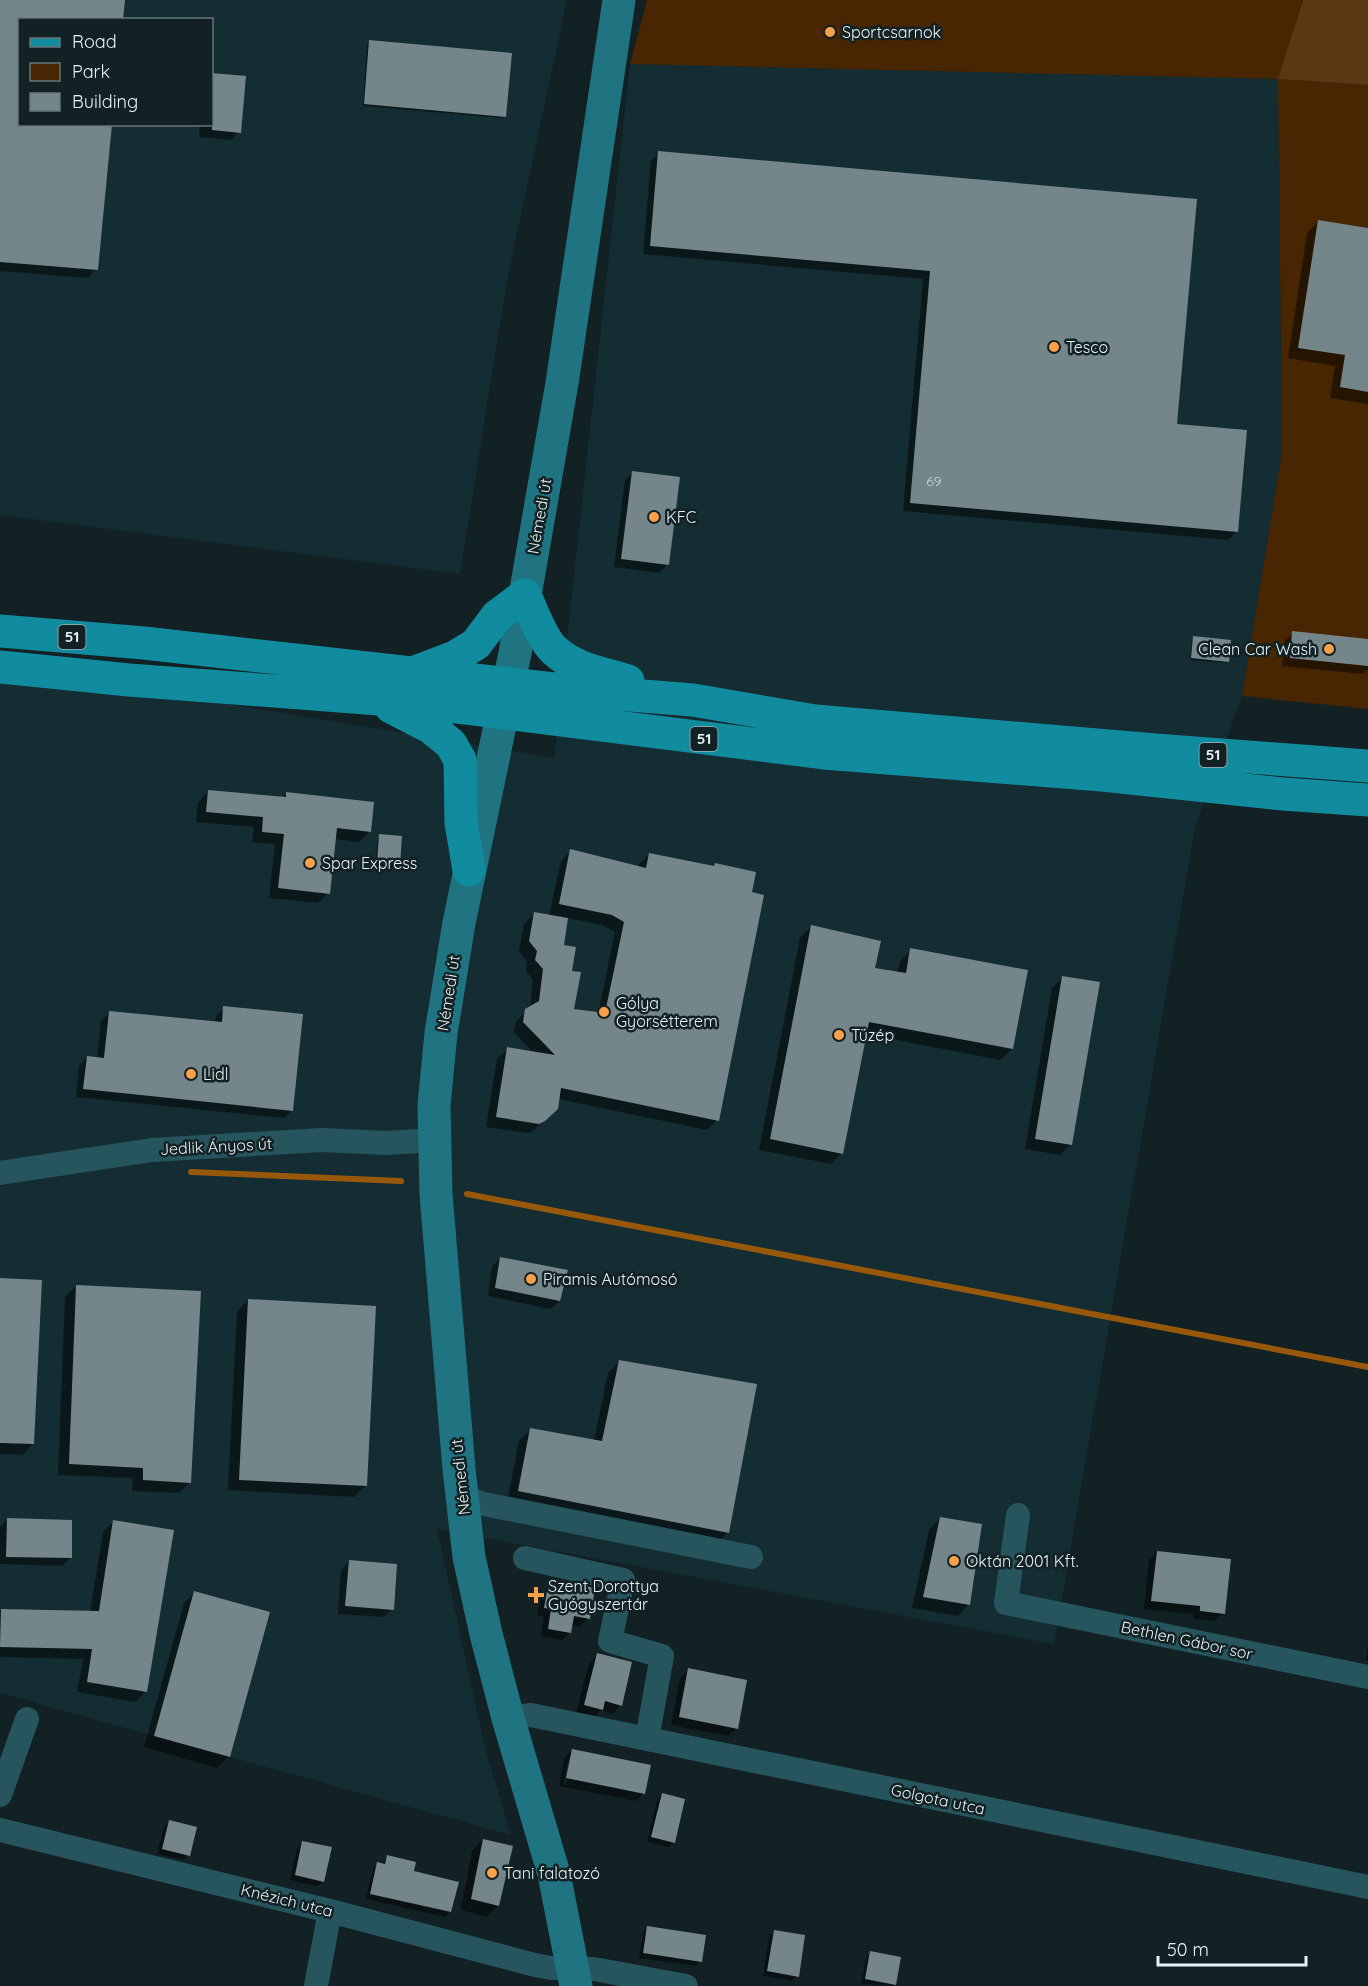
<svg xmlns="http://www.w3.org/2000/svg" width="1368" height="1986" viewBox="0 0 1368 1986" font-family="Quicksand,sans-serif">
<rect width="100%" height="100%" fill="#112124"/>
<path fill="#142d32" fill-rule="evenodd" d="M 0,0 L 567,0 L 507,280 L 460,574 L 0,515 ZM 20,20 L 212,20 L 212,124 L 20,124 Z
M 630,64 L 1278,79 L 1282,452 L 1242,696 L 1195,827 L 1054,1644 L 437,1529 L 486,1751 L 511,1835 L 0,1693 L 0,678 L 131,688 L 554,758 Z"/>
<path fill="#472601" d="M 647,0 L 1303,0 L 1279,79 L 1368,85 L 1368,709 L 1242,696 L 1282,452 L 1278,79 L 630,64 Z"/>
<path fill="#5b3814" d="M 1303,0 L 1368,0 L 1368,85 L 1278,79 Z"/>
<path fill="#0007" fill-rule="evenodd" d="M 0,0 L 123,0 L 20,20 L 20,124 L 96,269 L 88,278 L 0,271 Z
M 369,42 L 505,116 L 503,118 L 363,106 L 367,44 Z
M 213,74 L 239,132 L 231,140 L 199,137 L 200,124 L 212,124 Z
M 659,153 L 1195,200 L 1175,425 L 1236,532 L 1228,540 L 903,511 L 923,279 L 643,254 L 651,161 Z
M 1318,222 L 1368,230 L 1368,404 L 1330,398 L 1335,366 L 1288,358 L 1307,233 Z
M 633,472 L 667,565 L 659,573 L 614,567 L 625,480 Z
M 1293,633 L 1368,640 L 1368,670 L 1363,674 L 1282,666 L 1285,641 Z
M 1194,638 L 1228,661 L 1226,663 L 1190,660 L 1192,640 Z
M 208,792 L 282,798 L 287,793 L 370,831 L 359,842 L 334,839 L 328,893 L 318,903 L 269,898 L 275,844 L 252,842 L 254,827 L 196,822 L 198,802 Z
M 380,836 L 398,865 L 396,867 L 375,865 L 378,838 Z
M 571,851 L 639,868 L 639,864 L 650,854 L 717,1120 L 707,1130 L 558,1099 L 556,1108 L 533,1131 L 528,1133 L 486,1127 L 497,1059 L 508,1049 L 533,1053 L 514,1032 L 516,1021 L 530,1008 L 533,980 L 526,971 L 527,961 L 519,951 L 524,924 L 534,914 L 549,916 L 561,861 ZM 567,918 L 602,925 L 615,932 L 598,1014 L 572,1010 L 571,972 L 562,946 Z
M 811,927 L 874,970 L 897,973 L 900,961 L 911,950 L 1012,1049 L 1000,1060 L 865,1034 L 842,1153 L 831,1164 L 759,1150 L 800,938 Z
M 1063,977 L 1071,1144 L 1060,1155 L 1025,1149 L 1052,988 Z
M 224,1008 L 292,1110 L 284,1118 L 76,1097 L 79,1066 L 87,1058 L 97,1059 L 101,1021 L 109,1013 L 215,1023 L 216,1016 Z
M 500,1258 L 559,1301 L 551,1309 L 488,1296 L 492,1267 Z
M 0,1279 L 33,1444 L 22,1455 L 0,1454 Z
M 76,1286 L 190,1482 L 179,1493 L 132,1491 L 133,1478 L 58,1475 L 65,1297 Z
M 248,1300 L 365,1486 L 354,1497 L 228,1490 L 237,1312 Z
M 620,1361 L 728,1532 L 717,1543 L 507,1502 L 519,1441 L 530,1430 L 594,1441 L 608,1373 Z
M 7,1519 L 70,1558 L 62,1566 L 0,1564 L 0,1527 Z
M 940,1519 L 969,1604 L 958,1616 L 912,1608 L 929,1530 Z
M 114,1521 L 146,1691 L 135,1702 L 77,1692 L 83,1659 L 0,1657 L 0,1612 L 2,1610 L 90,1612 L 103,1532 Z
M 1157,1552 L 1223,1613 L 1215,1621 L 1193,1618 L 1193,1614 L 1144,1609 L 1149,1560 Z
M 349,1562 L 392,1609 L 384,1617 L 338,1614 L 341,1570 Z
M 567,1583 L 588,1618 L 580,1627 L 571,1625 L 570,1632 L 562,1640 L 541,1636 L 544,1617 L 537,1615 L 540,1595 L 548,1587 L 561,1589 Z
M 195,1592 L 268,1613 L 228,1757 L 217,1768 L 144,1747 L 184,1603 Z
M 1368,1645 L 1368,1660 L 1366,1660 Z
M 597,1655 L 621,1705 L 613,1714 L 601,1710 L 594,1717 L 576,1713 L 589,1663 Z
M 688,1670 L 737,1728 L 728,1736 L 671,1725 L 680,1678 Z
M 573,1750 L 644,1793 L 636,1801 L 559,1786 L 564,1758 ZM 569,1758 L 572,1758 L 566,1785 L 563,1785 Z
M 662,1795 L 674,1842 L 668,1847 L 647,1842 L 657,1800 Z
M 169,1821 L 188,1855 L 183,1860 L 157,1854 L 164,1827 Z
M 483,1840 L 498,1906 L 487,1917 L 461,1910 L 472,1851 Z
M 302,1843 L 323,1881 L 317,1886 L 290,1880 L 297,1848 Z
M 388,1857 L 412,1872 L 450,1912 L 445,1917 L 366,1899 L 373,1869 L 378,1863 L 382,1864 Z
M 648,1928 L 700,1961 L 695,1966 L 639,1958 L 643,1933 Z
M 774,1932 L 797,1976 L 792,1981 L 763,1976 L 769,1937 Z
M 871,1953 L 895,1984 L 893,1986 L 861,1984 L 866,1958 Z"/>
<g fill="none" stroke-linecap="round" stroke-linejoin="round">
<path stroke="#985809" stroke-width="6" d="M 191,1172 L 401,1181
M 467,1194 L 1368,1367"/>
</g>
<path fill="#74868a" d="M 0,0 L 125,0 L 123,20 L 20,20 L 20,124 L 112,124 L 98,270 L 0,262 Z
M 369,40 L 512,53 L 506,117 L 364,104 Z
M 212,73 L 246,76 L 241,133 L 212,130 Z
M 658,151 L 1197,199 L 1177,424 L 1247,430 L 1238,532 L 910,503 L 930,271 L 650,246 Z
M 1318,220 L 1368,228 L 1368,392 L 1340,387 L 1345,355 L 1298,348 Z
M 632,471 L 680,477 L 669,565 L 621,559 Z
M 1292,631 L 1368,639 L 1368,666 L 1290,658 Z
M 1193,636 L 1231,640 L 1229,662 L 1191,658 Z
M 208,790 L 286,797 L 286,792 L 374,802 L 371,832 L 337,828 L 330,894 L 278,888 L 284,834 L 262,832 L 263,817 L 206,812 Z
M 379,834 L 402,836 L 400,865 L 377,863 Z
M 570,849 L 646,868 L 649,853 L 714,866 L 715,863 L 756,872 L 752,892 L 764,895 L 719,1121 L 561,1088 L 558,1109 L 545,1121 L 539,1124 L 496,1117 L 507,1047 L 555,1055 L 523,1022 L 525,1009 L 539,1001 L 543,969 L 535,960 L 537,951 L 529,941 L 534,912 L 568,918 L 564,945 L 576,947 L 572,971 L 581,972 L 574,1009 L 605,1013 L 624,922 L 612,915 L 559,904 Z
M 811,925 L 881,941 L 875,968 L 906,973 L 910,948 L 1028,970 L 1013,1049 L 869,1022 L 843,1154 L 770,1139 Z
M 1062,976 L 1100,982 L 1072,1145 L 1035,1139 Z
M 223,1006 L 303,1014 L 293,1111 L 83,1089 L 87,1056 L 104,1058 L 109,1011 L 222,1022 Z
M 500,1257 L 568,1270 L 560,1301 L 495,1288 Z
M 0,1278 L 42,1280 L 34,1444 L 0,1443 Z
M 76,1285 L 201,1291 L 191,1483 L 143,1480 L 143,1468 L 69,1464 Z
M 248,1299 L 376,1306 L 367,1486 L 239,1480 Z
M 619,1360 L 757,1384 L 729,1533 L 518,1491 L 530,1428 L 602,1441 Z
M 940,1517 L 982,1524 L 970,1605 L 923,1597 Z
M 7,1518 L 72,1520 L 72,1558 L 6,1557 Z
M 113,1520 L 174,1530 L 147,1692 L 87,1682 L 92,1649 L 0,1647 L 1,1609 L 99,1611 Z
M 1157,1551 L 1231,1559 L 1225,1614 L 1200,1611 L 1200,1606 L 1151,1601 Z
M 349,1560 L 397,1564 L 394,1610 L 345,1606 Z
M 566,1582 L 595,1588 L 590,1619 L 574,1616 L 571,1633 L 548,1629 L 551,1609 L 544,1608 L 548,1585 L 565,1588 Z
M 194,1591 L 270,1612 L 230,1757 L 154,1736 Z
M 597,1653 L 632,1662 L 622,1706 L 605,1701 L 603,1710 L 584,1705 Z
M 688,1668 L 747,1680 L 738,1729 L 679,1717 Z
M 572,1749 L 651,1765 L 645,1794 L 566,1778 Z
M 662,1793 L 685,1799 L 675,1843 L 651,1837 Z
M 169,1820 L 197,1827 L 190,1856 L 162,1849 Z
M 483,1839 L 513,1846 L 499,1906 L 471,1899 Z
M 302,1841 L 332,1847 L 324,1882 L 295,1875 Z
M 387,1855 L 416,1862 L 414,1871 L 459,1882 L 451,1912 L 370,1894 L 377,1862 L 385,1864 Z
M 647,1926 L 706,1935 L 702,1962 L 643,1953 Z
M 774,1930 L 805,1935 L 799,1977 L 767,1971 Z
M 870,1951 L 901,1957 L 896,1985 L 865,1979 Z"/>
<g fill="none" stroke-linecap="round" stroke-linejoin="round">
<path stroke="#26555e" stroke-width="24" d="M 0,1173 L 152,1150 L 322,1140 L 386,1143 L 434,1140
M 462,1497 L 484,1504 L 751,1557
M 1018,1515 L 1006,1603 L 1368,1677
M 525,1558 L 623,1580 L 610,1641 L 662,1656 L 647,1739
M 508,1718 L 531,1715 L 1368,1887
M 0,1795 L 27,1719
M 0,1830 L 330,1911 L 535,1965 L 551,1968 L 594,1969 L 686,1986
M 316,1986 L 330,1911"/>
<path stroke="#207482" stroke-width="33" d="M 576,1986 L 554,1874 L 508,1718 L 486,1634 L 469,1557 L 459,1469 L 436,1194 L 434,1105 L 441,1033 L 459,923 L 515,653 L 562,383 L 619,0"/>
<path stroke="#108c9e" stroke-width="33" d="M 0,631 L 144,643 L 555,689 L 693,700 L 815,721 L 1155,750 L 1368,766
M 0,667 L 129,680 L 379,699 L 466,708 L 824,753 L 1102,775 L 1283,794 L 1368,800
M 418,671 L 455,657 L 476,644 L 497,616 L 525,595 C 531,609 542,639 554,650 C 574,669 603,673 628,681
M 391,707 L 430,727 L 451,744 L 460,760 L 461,823 L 469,870"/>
</g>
<g fill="#f8a14a" stroke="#112124" stroke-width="2">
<circle cx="830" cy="32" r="6"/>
<circle cx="1054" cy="347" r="6"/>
<circle cx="654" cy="517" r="6"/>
<circle cx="1329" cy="649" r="6"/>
<circle cx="310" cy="863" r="6"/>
<circle cx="604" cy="1012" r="6"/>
<circle cx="839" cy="1035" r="6"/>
<circle cx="191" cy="1074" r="6"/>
<circle cx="531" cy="1279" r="6"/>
<circle cx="954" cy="1561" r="6"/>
<path d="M533 1586h6v6h6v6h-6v6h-6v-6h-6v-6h6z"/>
<circle cx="492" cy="1873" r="6"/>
</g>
<g text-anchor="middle" stroke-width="5" stroke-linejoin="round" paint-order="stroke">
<g font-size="14" fill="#cbd7da">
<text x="934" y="486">69</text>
</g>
<g fill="#112124" stroke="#a8b3b6" stroke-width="1.5">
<rect x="58.5" y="625" width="27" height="24" rx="4.5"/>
<rect x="690.5" y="727" width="27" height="24" rx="4.5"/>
<rect x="1199.5" y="743" width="27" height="24" rx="4.5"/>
</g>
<g font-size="15" font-weight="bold" fill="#e8f2f4">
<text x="72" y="642">51</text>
<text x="704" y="744">51</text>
<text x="1213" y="760">51</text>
</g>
<g font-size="16" fill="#e8f2f4" stroke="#112124" text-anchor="start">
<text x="842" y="38">Sportcsarnok</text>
<text x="1066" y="353">Tesco</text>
<text x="666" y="523">KFC</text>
<text x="1317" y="655" text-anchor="end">Clean Car Wash</text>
<text x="322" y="869">Spar Express</text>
<text x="616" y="1009">Gólya<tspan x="616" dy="18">Gyorsétterem</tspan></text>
<text x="851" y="1041">Tüzép</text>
<text x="203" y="1080">Lidl</text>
<text x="543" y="1285">Piramis Autómosó</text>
<text x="966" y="1567">Oktán 2001 Kft.</text>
<text x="548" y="1592">Szent Dorottya<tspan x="548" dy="18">Gyógyszertár</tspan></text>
<text x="504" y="1879">Tani falatozó</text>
</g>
<g font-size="16" fill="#e8f2f4" stroke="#112124">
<text transform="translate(539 516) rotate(-80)" y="6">Némedi út</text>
<text transform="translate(448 993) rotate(-81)" y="6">Némedi út</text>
<text transform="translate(216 1146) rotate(-3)" y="6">Jedlik Ányos út</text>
<text transform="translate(460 1477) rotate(-96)" y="6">Némedi út</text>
<text transform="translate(1187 1640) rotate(12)" y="6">Bethlen Gábor sor</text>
<text transform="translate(938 1799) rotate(12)" y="6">Golgota utca</text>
<text transform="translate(287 1900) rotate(14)" y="6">Knézich utca</text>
</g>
</g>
<rect x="18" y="18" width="195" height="108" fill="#112124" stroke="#677577" stroke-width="1.5"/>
<rect x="30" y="38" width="30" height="9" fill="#108c9e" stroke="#677577" stroke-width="1.5"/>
<text x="72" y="48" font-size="18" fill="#e8f2f4">Road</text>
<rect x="30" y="63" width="30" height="18" fill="#472601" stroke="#677577" stroke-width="1.5"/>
<text x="72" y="78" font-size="18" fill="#e8f2f4">Park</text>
<rect x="30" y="93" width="30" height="18" fill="#74868a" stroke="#677577" stroke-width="1.5"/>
<text x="72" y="108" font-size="18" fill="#e8f2f4">Building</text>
<path d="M1158 1956v9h148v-9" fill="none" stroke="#e8f2f4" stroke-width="3"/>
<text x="1167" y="1956" font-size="18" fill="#e8f2f4" stroke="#112124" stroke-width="4.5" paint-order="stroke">50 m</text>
</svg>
